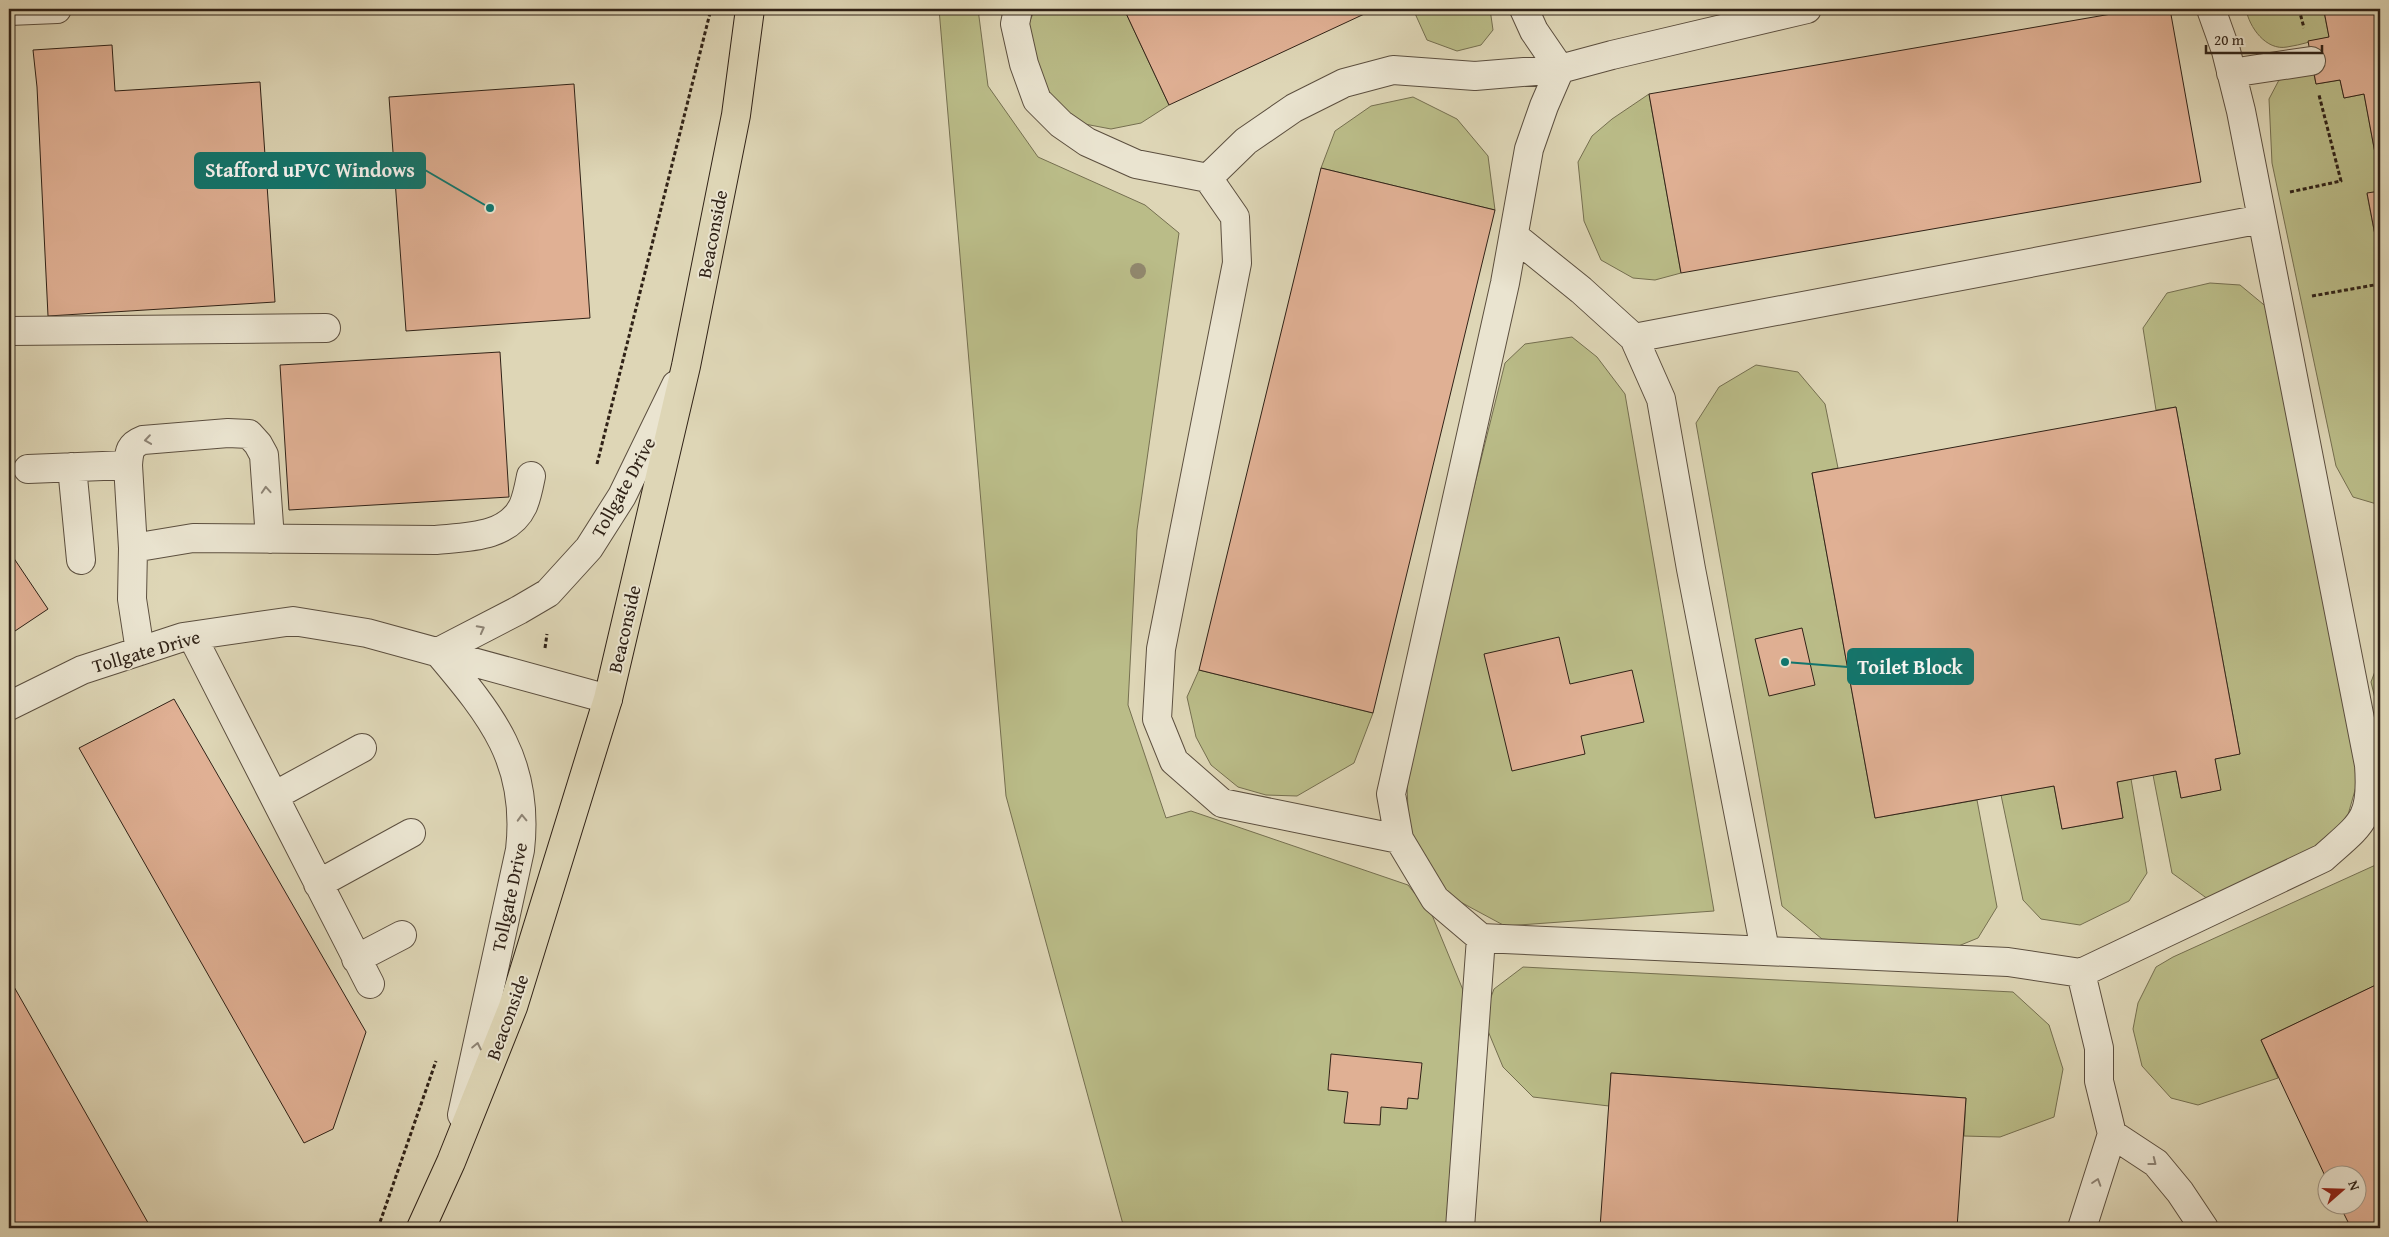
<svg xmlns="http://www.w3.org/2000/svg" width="2389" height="1237" viewBox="0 0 2389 1237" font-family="'Gentium Book Plus',serif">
<rect width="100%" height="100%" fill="#ded6b6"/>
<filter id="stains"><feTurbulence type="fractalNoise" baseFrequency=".004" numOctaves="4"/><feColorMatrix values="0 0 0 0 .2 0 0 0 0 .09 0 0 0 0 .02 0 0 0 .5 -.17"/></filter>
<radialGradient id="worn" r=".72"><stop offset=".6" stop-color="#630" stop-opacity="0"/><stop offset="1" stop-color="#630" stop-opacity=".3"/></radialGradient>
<path fill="#babc88" stroke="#756f50" d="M 939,9 L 978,9 L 988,86 L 1038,157 L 1145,205 L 1179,233 L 1137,530 L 1128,705 L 1166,818 L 1191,811 L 1408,885 L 1432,915 L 1463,990 L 1446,1228 L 1124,1228 L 1006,796 Z
M 1035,9 L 1124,9 L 1169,105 L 1141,123 L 1111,129 L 1074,122 L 1047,99 L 1032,64 L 1029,23 Z
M 1413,9 L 1490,9 L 1493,30 L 1481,45 L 1457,51 L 1427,40 Z
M 2246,9 L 2338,9 L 2324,12 L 2329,37 C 2315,40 2301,45 2287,47 C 2266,51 2249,27 2246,9 Z
M 2313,70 L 2316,84 L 2340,80 L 2344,98 L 2364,94 L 2380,180 L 2380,191 L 2367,194 L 2380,261 L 2380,505 L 2353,497 L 2336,466 L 2272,163 L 2269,99 L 2279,80 Z
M 1649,94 L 1681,273 L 1655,280 L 1633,278 L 1601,260 L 1584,221 L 1578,162 L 1592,136 L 1612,119 Z
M 1413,97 L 1457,119 L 1488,156 L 1495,210 L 1321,168 L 1335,131 L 1371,106 Z
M 2210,283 L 2240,285 L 2269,309 L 2359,776 L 2346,822 L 2324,848 L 2212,902 L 2172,873 L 2153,775 L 2176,771 L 2181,798 L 2220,790 L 2215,759 L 2240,754 L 2176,407 L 2156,410 L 2143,328 L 2167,293 Z
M 1572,337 L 1597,357 L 1625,394 L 1714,911 L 1505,926 L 1440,891 L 1409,834 L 1406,761 L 1505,363 L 1525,344 Z
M 1756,365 L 1798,372 L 1825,404 L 1838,468 L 1812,473 L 1875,818 L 1977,800 L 1997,907 L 1978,938 L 1951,949 L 1822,939 L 1782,906 L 1696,423 L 1719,387 Z
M 2380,658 L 2380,719 L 2371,682 Z
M 1199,670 L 1373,713 L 1354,763 L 1297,796 L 1266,795 L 1238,787 L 1211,765 L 1196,737 L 1187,697 Z
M 2131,779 L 2147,873 L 2129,901 L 2080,925 L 2041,919 L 2023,900 L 2001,795 L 2054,786 L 2062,829 L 2123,818 L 2117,782 Z
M 2380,863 L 2380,983 L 2261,1040 L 2278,1078 L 2198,1105 L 2171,1098 L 2142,1066 L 2133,1029 L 2138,1003 L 2156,967 L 2173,957 Z
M 1523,967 L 2013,992 L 2049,1025 L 2063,1069 L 2054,1117 L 2000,1137 L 1964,1136 L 1966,1098 L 1611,1073 L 1609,1106 L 1533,1097 L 1503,1067 L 1483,1019 L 1494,989 Z"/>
<path fill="#e0b094" stroke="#302217" d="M 1124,9 L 1375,9 L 1169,105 Z
M 2140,9 L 2170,9 L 2201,182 L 1681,273 L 1649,94 Z
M 2338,9 L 2380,9 L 2380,180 L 2364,94 L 2344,98 L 2340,80 L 2316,84 L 2308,41 L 2329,37 L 2324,11 Z
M 112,45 L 115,91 L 260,82 L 275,302 L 48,316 L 37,87 L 33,50 Z
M 574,84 L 590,318 L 406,331 L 389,97 Z
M 1321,168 L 1495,210 L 1373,713 L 1199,670 Z
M 2380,191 L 2380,261 L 2367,193 Z
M 500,352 L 509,497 L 289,510 L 280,365 Z
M 2176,407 L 2240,754 L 2215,759 L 2221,790 L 2181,798 L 2176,771 L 2117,782 L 2123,818 L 2062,829 L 2054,786 L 1875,818 L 1812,473 Z
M 9,551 L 48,609 L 9,635 Z
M 1802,628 L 1815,685 L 1769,696 L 1755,639 Z
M 1559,637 L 1570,684 L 1632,670 L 1644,722 L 1581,736 L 1585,754 L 1512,771 L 1484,654 Z
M 174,699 L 366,1032 L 333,1129 L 304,1143 L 79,748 Z
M 9,978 L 151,1228 L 9,1228 Z
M 2380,983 L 2380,1228 L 2351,1228 L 2339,1204 L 2356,1204 L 2356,1174 L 2326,1174 L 2326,1178 L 2261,1040 Z
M 1331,1054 L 1422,1063 L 1418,1099 L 1408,1098 L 1407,1109 L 1381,1107 L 1380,1125 L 1344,1123 L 1348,1092 L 1328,1090 Z
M 1611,1073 L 1966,1098 L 1957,1228 L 1600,1228 Z"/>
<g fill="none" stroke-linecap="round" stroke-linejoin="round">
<g stroke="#5c4f3f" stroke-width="30">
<path id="minor" d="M 1018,9 L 1015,24 L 1024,64 L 1037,100 L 1061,124 L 1087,142 L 1136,164 L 1208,178 L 1235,217 L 1237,263 L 1161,649 L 1157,719 L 1174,761 L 1222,803 L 1399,839
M 1524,9 L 1534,31 L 1560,69
M 1807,9 L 1612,55 L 1560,69 L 1544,106 L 1529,149 L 1505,283 L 1391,794 L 1399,839 L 1435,899 L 1481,938 L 2008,962 L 2081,973 L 2323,858 C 2362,823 2373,820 2369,765 L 2241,111 L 2226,51 L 2211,9
M 9,11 L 57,9
M 2231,73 L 2311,61
M 1208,178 L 1246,141 L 1294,108 L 1344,83 L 1393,70 L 1475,76 L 1560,69
M 1514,236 L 1581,290 L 1634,338 L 1661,399 L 1691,569 L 1765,950
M 9,331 L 326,328
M 1634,338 L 2262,219
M 72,467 L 81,560
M 28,469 L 128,465
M 133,548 L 128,465 C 129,451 130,445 143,440 L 228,433 L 249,434 L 258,444 L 264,455 L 270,539
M 192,636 L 370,984
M 140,651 L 132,599 L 133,548 L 193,538 L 436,540 C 465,537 508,538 523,506 C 527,497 529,486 531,476
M 9,706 L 82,670 L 183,637 L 293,621 L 367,633 L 608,699
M 274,796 L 362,748
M 318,884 L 411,833
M 356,959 L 402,935
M 2081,973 L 2099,1048 L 2099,1081 L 2112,1134 L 2082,1228
M 462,1115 L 520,850 C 530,762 492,716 438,652 L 519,610 L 548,593 L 589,548 L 622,496 L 676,385
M 2112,1134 L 2156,1163 L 2180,1192 L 2204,1228
M 1460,1228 L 1481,938"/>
</g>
<g stroke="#302217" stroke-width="30">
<path id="highway" d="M 421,1228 L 451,1162 L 513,1007 L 608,699 L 686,366 L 736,115 L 750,9"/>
</g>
<path stroke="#302217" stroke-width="3" stroke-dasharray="4 2.5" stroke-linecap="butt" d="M 2299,9 L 2304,28
M 2290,192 L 2341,181 L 2319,95
M 2312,296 L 2380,284
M 597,464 L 711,9
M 545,648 L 547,634
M 378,1228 L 436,1061"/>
<use href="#minor" stroke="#eae4d0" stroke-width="28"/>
<use href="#highway" stroke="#ded6b6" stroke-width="28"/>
</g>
<circle fill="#91886e" cx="1138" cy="271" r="8"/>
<defs><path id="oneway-chevron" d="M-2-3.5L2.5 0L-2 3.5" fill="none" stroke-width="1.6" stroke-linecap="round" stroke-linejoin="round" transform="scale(1.25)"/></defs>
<g stroke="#8d8374">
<use href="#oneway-chevron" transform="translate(148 440) rotate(172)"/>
<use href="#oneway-chevron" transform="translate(266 490) rotate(-94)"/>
<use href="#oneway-chevron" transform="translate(481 629) rotate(-28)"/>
<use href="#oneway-chevron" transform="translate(522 818) rotate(-92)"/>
<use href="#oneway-chevron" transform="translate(477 1046) rotate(-78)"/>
<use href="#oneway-chevron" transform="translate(2153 1162) rotate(38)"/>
<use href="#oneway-chevron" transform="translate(2097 1182) rotate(-72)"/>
</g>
<g text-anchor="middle" stroke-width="4" stroke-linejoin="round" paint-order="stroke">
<g font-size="19" fill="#302217" stroke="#eae4d0">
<text transform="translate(712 234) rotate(-79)" y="7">Beaconside</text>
<text transform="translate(623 487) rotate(-61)" y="7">Tollgate Drive</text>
<text transform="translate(624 629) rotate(-77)" y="7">Beaconside</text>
<text transform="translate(146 651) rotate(-16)" y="7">Tollgate Drive</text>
<text transform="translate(509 897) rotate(-78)" y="7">Tollgate Drive</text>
<text transform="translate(507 1017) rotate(-70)" y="7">Beaconside</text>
</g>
</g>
<path fill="none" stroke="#0f766e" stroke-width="2" d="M490 208L425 170M1785 662L1848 667"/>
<g fill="#0f766e" stroke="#eae4d0" stroke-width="2">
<circle cx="490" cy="208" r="5"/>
<circle cx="1785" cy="662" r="5"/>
</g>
<g fill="#0f766e" stroke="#0f766e" stroke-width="2">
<rect x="195" y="153" width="230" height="35" rx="5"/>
<rect x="1848" y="649" width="125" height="35" rx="5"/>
</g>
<g font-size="20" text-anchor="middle" font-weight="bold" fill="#fff">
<text x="310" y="177">Stafford uPVC Windows</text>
<text x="1910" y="674">Toilet Block</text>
</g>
<rect width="2389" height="1237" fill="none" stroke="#ded6b6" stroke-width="30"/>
<rect x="10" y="10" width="2369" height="1217" fill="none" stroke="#302217" stroke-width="2.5"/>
<rect x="15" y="15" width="2359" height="1207" fill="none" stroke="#302217"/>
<g transform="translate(2342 1190) rotate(70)"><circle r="24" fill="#eae4d0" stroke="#a09686"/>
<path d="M0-4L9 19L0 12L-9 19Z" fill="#8f2418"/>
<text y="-8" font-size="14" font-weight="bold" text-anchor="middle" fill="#302217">N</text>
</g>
<path d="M2206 45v8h116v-8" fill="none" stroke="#302217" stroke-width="2.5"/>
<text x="2214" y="45" font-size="15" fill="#302217" stroke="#eae4d0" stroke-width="4" paint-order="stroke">20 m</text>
<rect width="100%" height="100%" filter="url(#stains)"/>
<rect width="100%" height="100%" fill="url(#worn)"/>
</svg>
